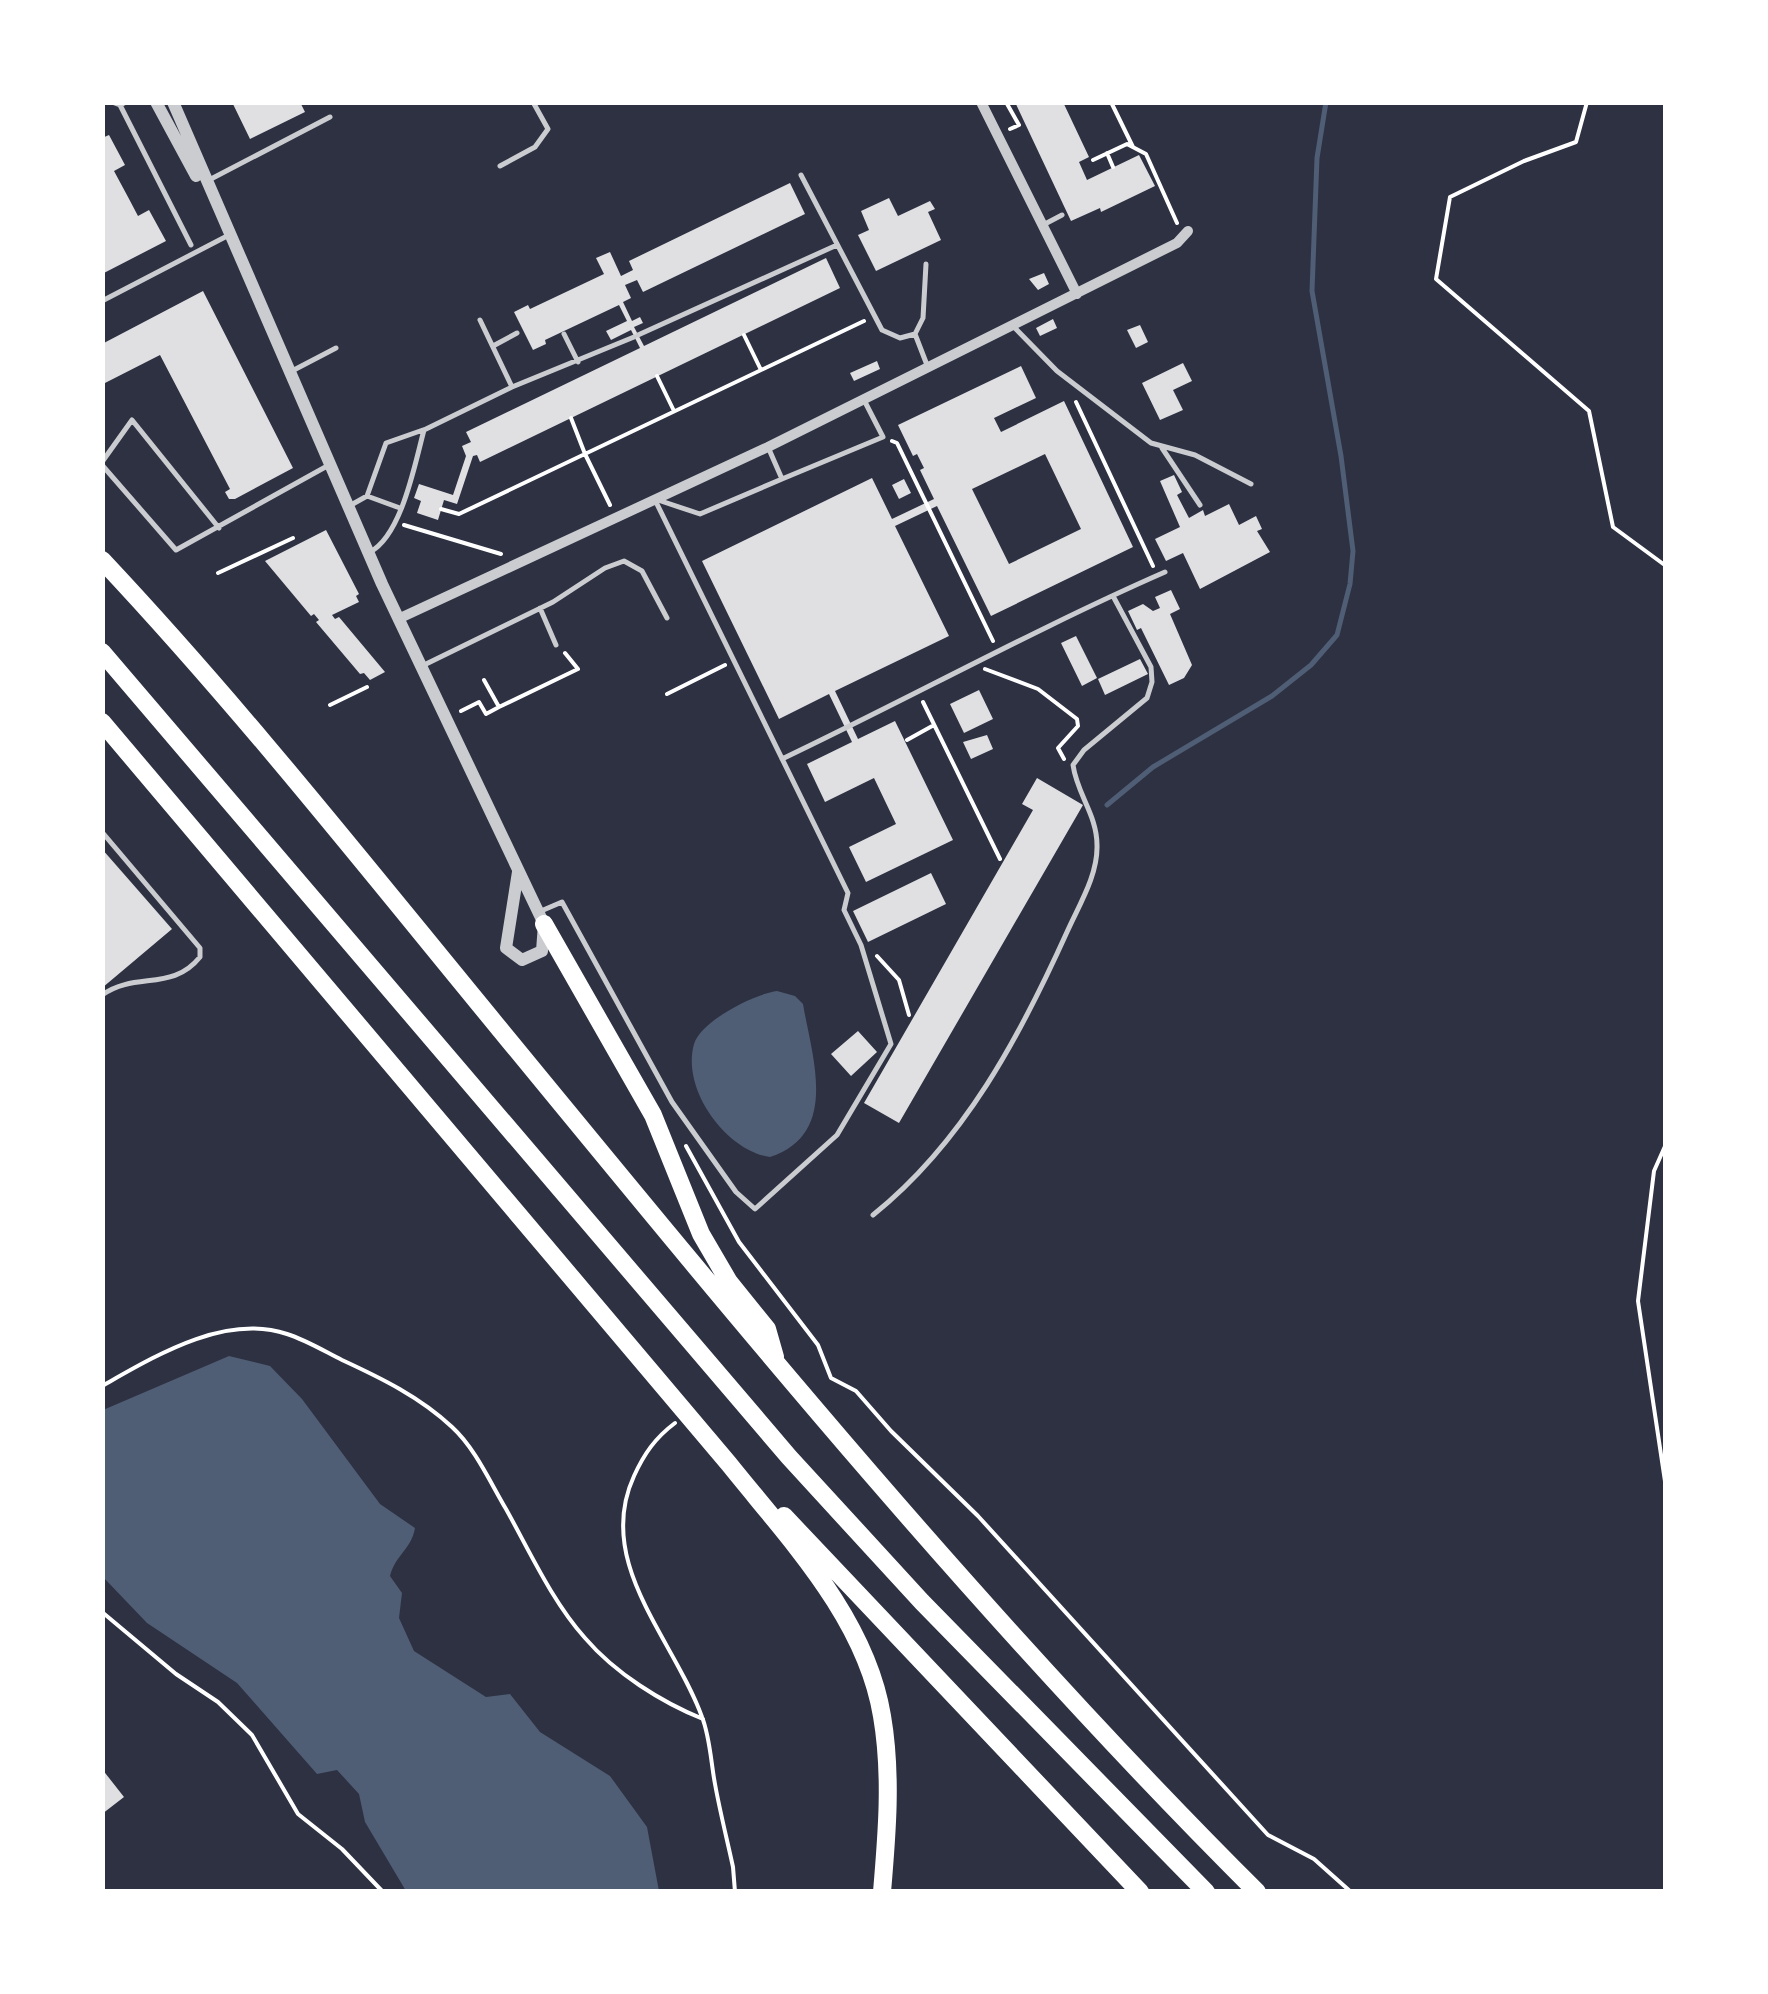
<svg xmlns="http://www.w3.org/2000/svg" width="1768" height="1994" viewBox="0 0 1768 1994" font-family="Commissioner,sans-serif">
<rect width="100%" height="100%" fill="#2d3142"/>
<path fill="#4f5d75" d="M 777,991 L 795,996 L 803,1004 C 812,1057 840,1134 770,1157 C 727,1151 681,1090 694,1044 C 701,1021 754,994 777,991 Z
M 229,1356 L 270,1366 L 302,1399 L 380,1504 L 415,1528 C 411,1550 396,1554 390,1576 L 402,1593 L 399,1618 L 414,1651 L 486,1697 L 510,1694 L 540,1732 L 610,1776 L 647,1827 L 659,1891 L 406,1891 L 365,1822 L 359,1794 L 337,1770 L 317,1774 L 237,1683 L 147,1623 L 103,1577 L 103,1410 Z"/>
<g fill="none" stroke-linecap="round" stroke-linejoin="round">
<path stroke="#4f5d75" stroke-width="5" d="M 1107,805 L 1153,767 L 1272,696 L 1311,665 L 1337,635 L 1350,584 L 1353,551 L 1341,456 L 1312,291 L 1317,158 L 1326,102"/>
</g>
<path fill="#e0e0e3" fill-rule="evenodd" d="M 232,102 L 300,102 L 305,112 L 250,139 Z
M 1015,102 L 1063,102 L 1089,157 L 1079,162 L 1087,180 L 1139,155 L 1155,186 L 1101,212 L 1100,208 L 1071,221 Z
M 109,135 L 125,165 L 114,171 L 128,197 L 138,216 L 149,210 L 166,241 L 102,274 L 102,138 Z
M 790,183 L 805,214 L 643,292 L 637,280 L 625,285 L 631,298 L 623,302 L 632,321 L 640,317 L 643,323 L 634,327 L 644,346 L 826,258 L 840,288 L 480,462 L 477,455 L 473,456 L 457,504 L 444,500 L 438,520 L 417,513 L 421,501 L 414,498 L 419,484 L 453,495 L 466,456 L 462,446 L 471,442 L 466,432 L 640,348 L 631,330 L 611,340 L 606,331 L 627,321 L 619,305 L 545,340 L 546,344 L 533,350 L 514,312 L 528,305 L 530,309 L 604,274 L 596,258 L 610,252 L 621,276 L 633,270 L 629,261 Z
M 889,198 L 898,216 L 930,201 L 935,209 L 928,212 L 941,240 L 876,271 L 858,235 L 869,230 L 861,211 Z
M 1044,273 L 1049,284 L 1038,290 L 1029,279 Z
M 203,291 L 293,468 L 235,499 L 229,499 L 225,492 L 230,489 L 160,355 L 105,383 L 102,378 L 102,344 Z
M 1053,319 L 1057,328 L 1040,336 L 1036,328 Z
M 1140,325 L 1148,342 L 1136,348 L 1127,330 Z
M 877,361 L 880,369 L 854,381 L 850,373 Z
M 1183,363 L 1192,381 L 1173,390 L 1183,410 L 1160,420 L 1142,383 Z
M 1021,366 L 1036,398 L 994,418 L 1001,432 L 1064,401 L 1133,547 L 991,616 L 937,506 L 895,526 L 949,636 L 835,691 L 858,739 L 895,721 L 953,840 L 866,882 L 849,847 L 896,824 L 874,778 L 825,802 L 807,764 L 852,742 L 829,694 L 779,719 L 702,561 L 872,478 L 892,519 L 934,499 L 920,470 L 924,468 L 917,454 L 913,456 L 898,425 ZM 1045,454 L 1081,529 L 1009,564 L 972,489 Z
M 1174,475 L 1182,492 L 1177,495 L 1189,518 L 1203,510 L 1205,516 L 1229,504 L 1239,525 L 1256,516 L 1262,529 L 1257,531 L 1270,552 L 1200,589 L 1183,553 L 1166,561 L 1155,539 L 1180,527 L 1160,481 Z
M 904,479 L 911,493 L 899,499 L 892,485 Z
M 326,530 L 359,594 L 356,596 L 359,602 L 332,615 L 335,619 L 339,617 L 385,672 L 370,680 L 364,673 L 360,674 L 316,622 L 319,620 L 314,614 L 311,616 L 265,561 Z
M 1171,590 L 1180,609 L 1170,614 L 1192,665 L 1184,678 L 1169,685 L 1141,628 L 1137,630 L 1128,611 L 1143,604 L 1153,611 L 1160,608 L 1155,597 Z
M 1076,636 L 1097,678 L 1082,686 L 1061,643 Z
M 1140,659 L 1148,674 L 1105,695 L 1098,679 Z
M 979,690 L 993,719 L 964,733 L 950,704 Z
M 987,735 L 993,749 L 971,759 L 963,742 Z
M 1037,778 L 1083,805 L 899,1123 L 864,1103 L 1033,810 L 1022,804 Z
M 102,849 L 172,929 L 102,988 Z
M 931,873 L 946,904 L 868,942 L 853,911 Z
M 858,1031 L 877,1052 L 851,1076 L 831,1054 Z
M 102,1769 L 124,1797 L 102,1814 Z"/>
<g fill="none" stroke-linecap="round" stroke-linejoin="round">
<path stroke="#fff" stroke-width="4" d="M 1006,102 L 1019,125 L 1010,129
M 1111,102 L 1133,147
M 1587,102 L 1576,142 L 1524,161 L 1450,197 L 1436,279 L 1589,411 L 1613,527 L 1666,566
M 1107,153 L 1113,167
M 1093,160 L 1127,144 L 1146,154 L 1177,223
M 744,335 L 761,370
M 657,376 L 674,411
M 1076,402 L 1153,566
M 571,418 L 585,454 L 610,505
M 892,441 L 897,443 L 993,641
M 441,509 L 459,514 L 864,321
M 404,525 L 501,554
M 218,573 L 293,538
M 985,669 L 1038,689 L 1077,719 L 1078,726 L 1058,748 L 1064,759
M 484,680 L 499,707 L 578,669 L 565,653
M 667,694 L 725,665
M 923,702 L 1000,859
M 330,705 L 367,687
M 461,711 L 479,702 L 486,714 L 499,707
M 907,740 L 934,725
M 877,956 L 899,980 L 909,1015
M 1666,1144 L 1654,1171 L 1638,1301 L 1666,1488
M 686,1146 L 739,1242 L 818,1345 L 831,1378 L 856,1391 L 891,1431 L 978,1516 L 1268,1835 L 1314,1859 L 1351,1892
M 102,1386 C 155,1356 225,1313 287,1334 C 306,1340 324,1351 342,1360 C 381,1378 420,1397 452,1427 C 475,1448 490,1482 506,1509 C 530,1552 552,1601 585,1638 C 615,1673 661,1702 703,1719
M 675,1423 C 655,1438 644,1454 634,1476 C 594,1563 674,1639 702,1717 C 710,1737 711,1763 715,1784 C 720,1812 727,1839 733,1867 L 735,1892
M 102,1612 L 176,1674 L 218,1702 L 252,1735 L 298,1814 L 342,1849 L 383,1892"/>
<path stroke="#caccd0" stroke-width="5" d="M 112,102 L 120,105 L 126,102
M 120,105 L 191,245
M 500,166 L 535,147 L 548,129 L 533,102
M 801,175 L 882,330 L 900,338 L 915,334
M 209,180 L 330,117
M 1043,225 L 1062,215
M 926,264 L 923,318 L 915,334 L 927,365
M 102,301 L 229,235
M 480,320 L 512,387
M 1013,326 L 1057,371 L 1151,443 L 1195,455 L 1251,484
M 564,334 L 578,362
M 638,335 L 837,245
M 493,346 L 517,333
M 290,372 L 336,348
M 1162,448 L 1200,505
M 102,462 L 132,420 L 219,528
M 102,465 L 176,550 L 329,465
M 782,479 L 883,437 L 864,400
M 367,496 L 400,508
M 658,500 L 700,514 L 782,479 L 768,447
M 351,505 L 367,496 L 386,443 L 423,430
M 370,552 C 402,535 415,463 424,430 L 512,387 L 634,337
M 540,608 L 556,645
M 424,665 L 553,602 L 605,568 L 624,561 L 642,571 L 667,618
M 782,759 C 910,698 1035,629 1165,572
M 102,832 L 200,948 L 200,957 C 172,992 136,971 102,995
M 541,911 L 562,902 L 672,1102 L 736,1192 L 755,1209 L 837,1135 L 891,1044 L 861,945 L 844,910 L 848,893 L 656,502
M 873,1215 C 964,1142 1020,1036 1067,932 C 1079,905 1098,875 1097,845 C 1097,815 1077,794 1073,765 L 1084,750 L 1147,698 L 1152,682 L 1151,667 L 1113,596"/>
<path stroke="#caccd0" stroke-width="10" d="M 981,102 L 1077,294
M 398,619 L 768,447 L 1177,243 L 1188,231"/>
<path stroke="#caccd0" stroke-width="12" d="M 156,102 L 196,176
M 173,102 L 382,584 L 544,924 L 542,951 L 522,960 L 506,948 L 518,872"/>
<path stroke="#fff" stroke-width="18" d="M 102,560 C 242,709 368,869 498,1027 C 741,1323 985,1621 1257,1892
M 102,652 L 789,1457 L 922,1602 L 1206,1892
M 102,722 L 729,1464 C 789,1539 866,1618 882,1716 C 892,1774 887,1834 882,1892
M 544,924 L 653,1115 L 701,1234 L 729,1282 L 767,1329 L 775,1357
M 784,1516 L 1140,1892"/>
</g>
<rect width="1768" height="1994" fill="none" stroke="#ffffff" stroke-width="210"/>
</svg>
